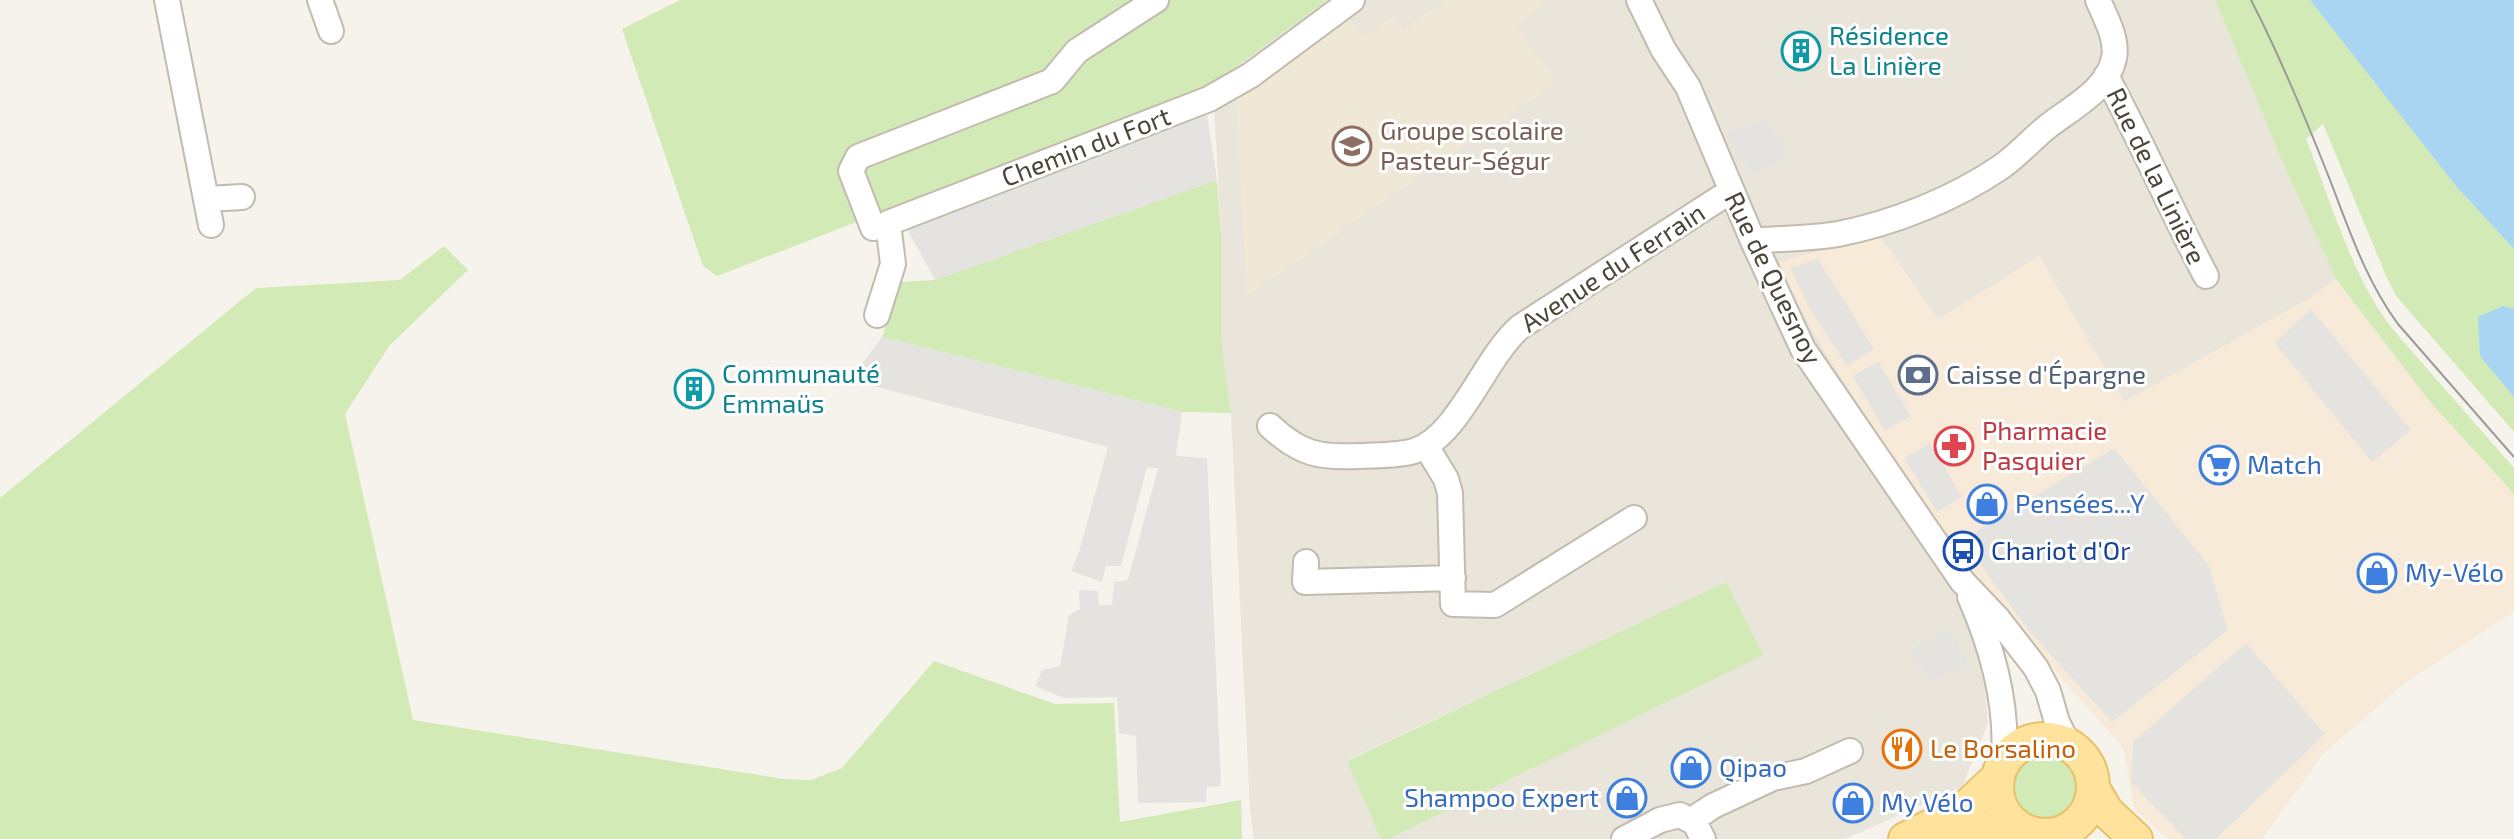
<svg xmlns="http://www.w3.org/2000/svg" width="2514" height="839" viewBox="0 0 2514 839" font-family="'Exo 2',sans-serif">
<rect width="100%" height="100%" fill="#f6f3ec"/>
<path fill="#eae5da" d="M 1327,0 L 2215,0 L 2283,163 L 2336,279 L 2310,298 L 2124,402 L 2039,256 L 1938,320 L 1879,235 L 1780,262 L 1800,307 L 1824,350 L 1931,516 L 1983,661 L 1988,723 L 1962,787 L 1845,839 L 1389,839 L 1762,655 L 1726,583 L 1347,760 L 1381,839 L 1254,839 L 1250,809 L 1231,413 L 1221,338 L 1221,234 L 1213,84 Z"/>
<path fill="#f7ead8" d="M 1879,235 L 1938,320 L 2039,256 L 2124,402 L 2310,298 L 2336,279 L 2431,403 L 2509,488 L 2514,497 L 2514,612 L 2405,683 L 2323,754 L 2262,839 L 2168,839 L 2134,809 L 2124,751 L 2119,743 L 1971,577 L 1824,350 L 1800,307 L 1780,262 Z"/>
<path fill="#efe8d6" d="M 1446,0 L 1550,0 L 1516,25 L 1557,82 L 1247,296 L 1236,101 L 1349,20 L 1362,36 L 1393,16 L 1404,30 Z"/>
<path fill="#d2eab5" d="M 680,0 L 1327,0 L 1213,84 L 717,276 L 703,266 L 622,29 Z
M 2215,0 L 2310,0 L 2458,188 L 2514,249 L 2514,432 L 2397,297 L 2387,278 L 2323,124 L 2306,139 C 2331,201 2353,281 2395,332 L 2514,468 L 2514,497 L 2509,488 L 2431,403 L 2336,279 L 2283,163 Z
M 1217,180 L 1221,234 L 1221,338 L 1231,413 L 1182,412 L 882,337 L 902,282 L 935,280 Z
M 444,246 L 468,270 L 390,345 L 345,414 L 413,720 L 784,779 L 811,780 L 842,768 L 934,661 L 1055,704 L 1114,703 L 1120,822 L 1241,800 L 1242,839 L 0,839 L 0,498 L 256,288 L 400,280 Z
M 1726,582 L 1763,655 L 1389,839 L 1381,839 L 1347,761 Z
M2011 787a34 34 0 1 1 68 0a34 34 0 1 1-68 0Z"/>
<path fill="#e5e3e0" d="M 1207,115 L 1217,180 L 935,280 L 906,227 Z
M 1768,119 L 1789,157 L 1751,175 L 1726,132 Z
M 1818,259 L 1874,349 L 1847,366 L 1810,309 L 1790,268 Z
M 2311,309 L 2411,430 L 2372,462 L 2275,343 Z
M 882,337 L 1182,412 L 1176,456 L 1207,458 L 1221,786 L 1207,787 L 1206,802 L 1138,803 L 1136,736 L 1119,733 L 1117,697 L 1064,698 L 1035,686 L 1042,670 L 1060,666 L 1069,615 L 1080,609 L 1079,590 L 1098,591 L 1099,605 L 1112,605 L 1114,582 L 1128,580 L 1158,468 L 1147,467 L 1121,566 L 1106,566 L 1102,582 L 1071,571 L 1079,552 L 1108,447 L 850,380 Z
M 1878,361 L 1911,416 L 1885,431 L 1853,376 Z
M 1930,443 L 1962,497 L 1937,512 L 1904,458 Z
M 2114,448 L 2209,566 L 2228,630 L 2112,722 L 2031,633 L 1962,540 Z
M 1950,629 L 1968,663 L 1929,683 L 1911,649 Z
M 2246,643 L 2325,734 L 2216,839 L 2186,839 L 2131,782 L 2133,742 Z"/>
<path fill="#a9d4f2" d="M 2310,0 L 2514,0 L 2514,249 L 2456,186 Z
M 2503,306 L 2514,309 L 2514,397 L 2480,356 L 2478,317 Z"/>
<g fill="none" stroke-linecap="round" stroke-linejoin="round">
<g stroke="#c2bbae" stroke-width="28">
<path id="minor" d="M 167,0 L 211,225
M 320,0 L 331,31
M 1639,0 L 1663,49 L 1688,87 L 1753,241 L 1803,349 L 1962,581 L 1998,619 L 2036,668 L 2048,691 L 2057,722 L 2068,744
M 2106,76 C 2142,142 2171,210 2206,276
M 207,199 L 242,197
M 873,228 L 851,171 L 858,157 L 1052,81 L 1077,51 L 1156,0
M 1753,241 C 1781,238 1810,239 1838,234 C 1894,223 1954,199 2001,167 C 2018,155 2031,140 2047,127 C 2071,108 2108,90 2114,58 C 2118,39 2105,17 2098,0
M 877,315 L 893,264 L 888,223 L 1209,99 L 1251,75 L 1352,0
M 1270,426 C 1300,454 1319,458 1359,456 C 1377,455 1397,456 1414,451 C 1459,437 1484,358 1520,327 L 1720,198 L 1732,193
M 1426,446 L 1446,479 L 1450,493 L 1453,604 L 1495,605 L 1634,518
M 1306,562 L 1305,582 L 1453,578
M 1970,597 C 1993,649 2008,703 2004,761
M 1692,820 L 1713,806 L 1773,778 L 1806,771 L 1850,751
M 1624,839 L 1660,820 L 1680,815 L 1695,823 L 1703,839"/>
</g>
<g stroke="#e6c16a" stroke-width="36">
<path id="major" d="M1997 787a48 48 0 1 1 96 0a48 48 0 1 1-96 0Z
M 2093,788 L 2107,812 L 2136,839
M 1905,839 L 1964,809 L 1997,778
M 1949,839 L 1986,828 L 2026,831"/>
</g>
<use href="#minor" stroke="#fff" stroke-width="24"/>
<use href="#major" stroke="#ffe39c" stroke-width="32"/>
<path stroke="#9a9a9a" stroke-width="2" d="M 2251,0 C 2281,58 2306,119 2330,180 C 2349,229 2366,281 2398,324 L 2514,457"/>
</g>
<defs>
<g id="building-ring" transform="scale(2)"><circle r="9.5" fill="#fff" stroke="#0f9aa8" stroke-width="1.5"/><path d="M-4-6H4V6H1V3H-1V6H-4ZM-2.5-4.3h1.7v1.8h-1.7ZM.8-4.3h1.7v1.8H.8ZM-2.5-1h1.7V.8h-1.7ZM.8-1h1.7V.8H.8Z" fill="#0f9aa8"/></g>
<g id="school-ring" transform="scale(2)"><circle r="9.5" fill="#fff" stroke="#8d6e63" stroke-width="1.5"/><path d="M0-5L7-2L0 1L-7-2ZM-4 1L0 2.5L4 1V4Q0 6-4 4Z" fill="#8d6e63"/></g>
<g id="bank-ring" transform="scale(2)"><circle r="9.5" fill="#fff" stroke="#5c6f8a" stroke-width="1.5"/><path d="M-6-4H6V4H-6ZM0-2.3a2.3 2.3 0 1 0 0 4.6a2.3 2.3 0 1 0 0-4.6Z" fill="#5c6f8a"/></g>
<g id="pharmacy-ring" transform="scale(2)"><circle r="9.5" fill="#fff" stroke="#e0444e" stroke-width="1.5"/><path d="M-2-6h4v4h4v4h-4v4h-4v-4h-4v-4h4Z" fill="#e0444e"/></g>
<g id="supermarket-ring" transform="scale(2)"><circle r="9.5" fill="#fff" stroke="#3f7fe0" stroke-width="1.5"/><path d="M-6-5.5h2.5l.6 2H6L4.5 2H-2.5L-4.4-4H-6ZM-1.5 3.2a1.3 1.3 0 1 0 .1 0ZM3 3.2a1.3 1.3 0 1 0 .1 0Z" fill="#3f7fe0"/></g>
<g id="shop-ring" transform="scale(2)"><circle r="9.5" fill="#fff" stroke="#3f7fe0" stroke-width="1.5"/><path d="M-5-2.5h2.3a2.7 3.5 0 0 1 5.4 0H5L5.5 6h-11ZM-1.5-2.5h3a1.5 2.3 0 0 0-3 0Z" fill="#3f7fe0"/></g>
<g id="bus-ring" transform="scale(2)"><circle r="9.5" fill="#fff" stroke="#1a4fb4" stroke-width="1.5"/><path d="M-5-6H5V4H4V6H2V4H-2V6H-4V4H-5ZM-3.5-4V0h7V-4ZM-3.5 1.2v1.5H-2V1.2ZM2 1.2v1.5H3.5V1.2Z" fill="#1a4fb4"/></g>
<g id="restaurant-ring" transform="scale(2)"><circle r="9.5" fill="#fff" stroke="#e8710a" stroke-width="1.5"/><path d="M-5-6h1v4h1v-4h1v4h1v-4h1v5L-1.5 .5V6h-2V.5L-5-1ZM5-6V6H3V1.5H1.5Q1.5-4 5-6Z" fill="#e8710a"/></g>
</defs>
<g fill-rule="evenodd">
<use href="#building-ring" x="1801" y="51"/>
<use href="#school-ring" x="1352" y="146"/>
<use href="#bank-ring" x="1918" y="375"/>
<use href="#building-ring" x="694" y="389"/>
<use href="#pharmacy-ring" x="1954" y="446"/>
<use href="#supermarket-ring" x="2219" y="465"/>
<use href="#shop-ring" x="1987" y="504"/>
<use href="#bus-ring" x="1963" y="551"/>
<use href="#shop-ring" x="2377" y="573"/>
<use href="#restaurant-ring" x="1902" y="749"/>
<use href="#shop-ring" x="1691" y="768"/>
<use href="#shop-ring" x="1627" y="798"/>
<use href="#shop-ring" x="1853" y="803"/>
</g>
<g text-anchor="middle" stroke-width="6" stroke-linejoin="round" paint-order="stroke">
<g font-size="26" fill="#0d838f" stroke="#fff" text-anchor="start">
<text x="1829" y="45">Résidence<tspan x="1829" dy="30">La Linière</tspan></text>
<text x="722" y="383">Communauté<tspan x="722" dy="30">Emmaüs</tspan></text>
</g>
<g font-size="26" fill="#785e54" stroke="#fff" text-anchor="start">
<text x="1380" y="140">Groupe scolaire<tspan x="1380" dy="30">Pasteur-Ségur</tspan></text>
</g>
<g font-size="26" fill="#4b4439" stroke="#fff">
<text transform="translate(1086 147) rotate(-21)" y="9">Chemin du Fort</text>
<text transform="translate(2156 176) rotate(64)" y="9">Rue de la Linière</text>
<text transform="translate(1613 268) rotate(-33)" y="9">Avenue du Ferrain</text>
<text transform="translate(1773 278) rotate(64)" y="9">Rue de Quesnoy</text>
</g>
<g font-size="26" fill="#4e5e75" stroke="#fff" text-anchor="start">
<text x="1946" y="384">Caisse d'Épargne</text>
</g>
<g font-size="26" fill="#be3a42" stroke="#fff" text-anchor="start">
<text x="1982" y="440">Pharmacie<tspan x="1982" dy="30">Pasquier</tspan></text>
</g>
<g font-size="26" fill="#366cbe" stroke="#fff" text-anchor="start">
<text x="2247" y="474">Match</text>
<text x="2015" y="513">Pensées...Y</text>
<text x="2405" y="582">My-Vélo</text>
<text x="1719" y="777">Qipao</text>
<text x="1599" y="807" text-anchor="end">Shampoo Expert</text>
<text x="1881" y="812">My Vélo</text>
</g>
<g font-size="26" fill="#164399" stroke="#fff" text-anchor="start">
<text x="1991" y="560">Chariot d'Or</text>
</g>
<g font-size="26" fill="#c56008" stroke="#fff" text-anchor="start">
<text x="1930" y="758">Le Borsalino</text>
</g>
</g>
</svg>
